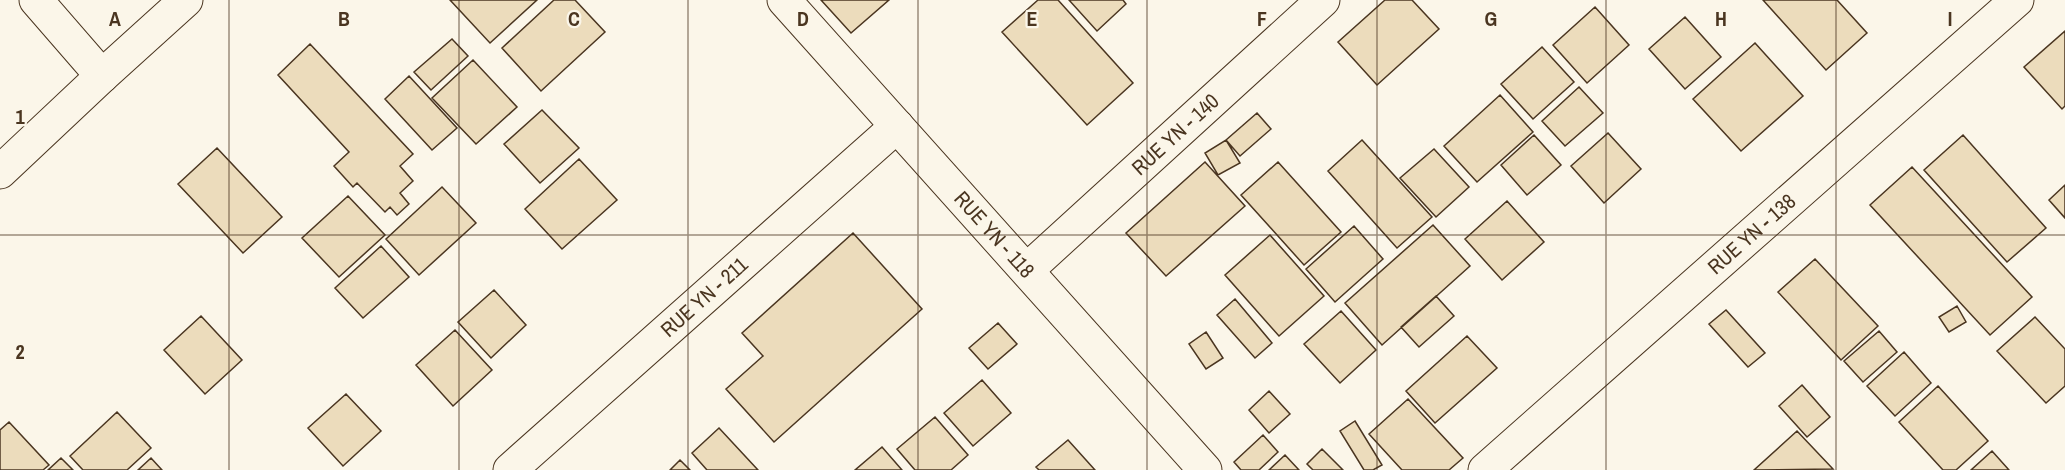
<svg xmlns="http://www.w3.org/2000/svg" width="2065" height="470" viewBox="0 0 2065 470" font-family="'Archivo Narrow',sans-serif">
<rect width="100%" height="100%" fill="#fbf6e9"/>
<path fill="#ecdcbc" stroke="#4a3520" stroke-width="1.5" d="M 450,0 L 537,0 L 490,43 Z
M 554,0 L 575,0 L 605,32 L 541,91 L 502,48 Z
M 821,0 L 889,0 L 851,33 Z
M 1038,0 L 1058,0 L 1133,83 L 1087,125 L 1002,32 Z
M 1069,0 L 1123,0 L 1126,4 L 1097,31 Z
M 1385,0 L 1412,0 L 1439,29 L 1377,85 L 1338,42 Z
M 1763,0 L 1837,0 L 1867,33 L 1826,70 Z
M 1595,7 L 1629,45 L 1587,83 L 1553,45 Z
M 1685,17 L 1721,57 L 1685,89 L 1649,49 Z
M 2065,31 L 2065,106 L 2062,109 L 2024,67 Z
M 452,39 L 468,56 L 431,90 L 414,72 Z
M 1755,43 L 1803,96 L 1741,151 L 1693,99 Z
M 310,44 L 413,154 L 400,166 L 413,181 L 400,193 L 409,204 L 397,215 L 390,207 L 385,212 L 357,183 L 353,187 L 334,166 L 349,152 L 278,75 Z
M 1542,47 L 1574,82 L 1533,119 L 1501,84 Z
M 473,60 L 517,107 L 476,144 L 432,98 Z
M 409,76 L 457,128 L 432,150 L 385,99 Z
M 1579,87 L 1603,113 L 1565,146 L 1542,121 Z
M 1500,95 L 1533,132 L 1477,182 L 1444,146 Z
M 542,110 L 579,148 L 540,183 L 504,144 Z
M 1257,113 L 1271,129 L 1240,156 L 1226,140 Z
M 1608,133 L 1641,169 L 1604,203 L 1571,166 Z
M 1534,135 L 1561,165 L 1527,195 L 1501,165 Z
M 1963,135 L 2046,228 L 2007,262 L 1924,170 Z
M 1226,140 L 1240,163 L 1218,175 L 1205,153 Z
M 1362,140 L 1432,217 L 1397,248 L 1328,171 Z
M 217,148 L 282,217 L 243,253 L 178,184 Z
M 1434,149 L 1469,187 L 1436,217 L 1400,178 Z
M 579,159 L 617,200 L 562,249 L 525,209 Z
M 1205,162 L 1245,206 L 1166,276 L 1126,233 Z
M 1278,162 L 1341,232 L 1304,265 L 1241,195 Z
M 1912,167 L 2032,297 L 1990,335 L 1870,205 Z
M 2065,185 L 2065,218 L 2049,200 Z
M 442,187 L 476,223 L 419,275 L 386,239 Z
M 348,196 L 385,235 L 339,277 L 302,238 Z
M 1507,201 L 1544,242 L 1502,280 L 1465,239 Z
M 1433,225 L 1470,266 L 1382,345 L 1345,303 Z
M 1354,226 L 1383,259 L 1335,302 L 1306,269 Z
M 853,233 L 922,309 L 774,442 L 726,389 L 763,356 L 742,333 Z
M 1270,235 L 1324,296 L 1279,336 L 1225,275 Z
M 381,246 L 409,277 L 363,318 L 335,288 Z
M 1815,259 L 1878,326 L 1841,360 L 1778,292 Z
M 494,290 L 526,325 L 491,358 L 458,322 Z
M 1436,296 L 1454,316 L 1419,347 L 1401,327 Z
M 1235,299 L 1272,343 L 1255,358 L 1217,315 Z
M 1957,306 L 1966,322 L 1949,332 L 1939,317 Z
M 1726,310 L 1765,353 L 1748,367 L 1709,324 Z
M 1341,311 L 1376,350 L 1340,383 L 1304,344 Z
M 201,316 L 242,360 L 205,394 L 164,350 Z
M 2035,317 L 2065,349 L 2065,386 L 2046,403 L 1997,351 Z
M 998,323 L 1017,344 L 988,369 L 969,348 Z
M 455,330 L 492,370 L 453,406 L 416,365 Z
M 1879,331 L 1897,352 L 1863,382 L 1844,361 Z
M 1206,332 L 1223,358 L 1206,369 L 1189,344 Z
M 1467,336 L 1497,368 L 1435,423 L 1406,391 Z
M 1904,352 L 1931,383 L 1895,416 L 1867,386 Z
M 982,380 L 1011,413 L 973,446 L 944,413 Z
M 1802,385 L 1830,417 L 1807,437 L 1779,406 Z
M 1938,386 L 1988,441 L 1956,470 L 1943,470 L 1899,422 Z
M 1269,391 L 1290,414 L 1269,433 L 1249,410 Z
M 346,394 L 381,431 L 343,466 L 308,428 Z
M 1408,399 L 1463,458 L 1449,470 L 1402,470 L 1369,434 Z
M 117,412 L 151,448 L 127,470 L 83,470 L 70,456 Z
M 935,417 L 968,455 L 951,470 L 915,470 L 897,449 Z
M 1355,421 L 1382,465 L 1373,470 L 1364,470 L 1340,431 Z
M 9,422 L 49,465 L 43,470 L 0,470 L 0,430 Z
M 719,428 L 758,470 L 707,470 L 692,453 Z
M 1797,431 L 1833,469 L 1754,470 Z
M 1263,435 L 1278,452 L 1259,470 L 1241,470 L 1234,462 Z
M 1068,440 L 1095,470 L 1039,470 L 1036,467 Z
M 882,447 L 902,470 L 855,470 Z
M 1322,449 L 1343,470 L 1313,470 L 1307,464 Z
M 1992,451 L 2009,470 L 1971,470 Z
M 1285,455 L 1299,470 L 1269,470 Z
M 61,458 L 73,470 L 48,470 Z
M 151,458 L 162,470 L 138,470 Z
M 680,460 L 690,470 L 670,470 Z"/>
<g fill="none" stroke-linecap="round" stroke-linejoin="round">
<g stroke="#4a3520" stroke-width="35">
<g id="minor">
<path d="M 36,0 L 102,76"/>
<path id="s1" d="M 784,0 L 1205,470"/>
<path d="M 0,172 L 102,76 L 186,0"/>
<path id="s2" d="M 1027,270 L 1323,0"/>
<path id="s3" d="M 510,470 L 897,126"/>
<path id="s4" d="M 1485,470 L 2017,0"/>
</g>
</g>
<use href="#minor" stroke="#fbf6e9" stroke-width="33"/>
</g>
<path fill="none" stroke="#4a3520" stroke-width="1.5" stroke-opacity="0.55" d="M 229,0 L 229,470M 459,0 L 459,470M 688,0 L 688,470M 918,0 L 918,470M 1147,0 L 1147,470M 1377,0 L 1377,470M 1606,0 L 1606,470M 1836,0 L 1836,470M 0,235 L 2065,235"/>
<g text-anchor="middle" stroke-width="4.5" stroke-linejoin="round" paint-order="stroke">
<g font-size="21" fill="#4a3520" stroke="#fbf6e9">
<text dy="7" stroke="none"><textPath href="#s2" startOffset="201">RUE YN - 140</textPath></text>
<text dy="7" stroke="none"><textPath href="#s1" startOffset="315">RUE YN - 118</textPath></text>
<text dy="7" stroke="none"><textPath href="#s4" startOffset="356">RUE YN - 138</textPath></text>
<text dy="7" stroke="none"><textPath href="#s3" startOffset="260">RUE YN - 211</textPath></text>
</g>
</g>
<g font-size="20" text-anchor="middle" font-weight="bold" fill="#4a3520" stroke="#fbf6e9" stroke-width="4.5" stroke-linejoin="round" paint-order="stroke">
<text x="115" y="26">A</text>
<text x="344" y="26">B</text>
<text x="574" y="26">C</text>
<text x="803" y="26">D</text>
<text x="1032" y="26">E</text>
<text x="1262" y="26">F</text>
<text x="1491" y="26">G</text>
<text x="1721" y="26">H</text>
<text x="1950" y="26">I</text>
<text x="20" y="124">1</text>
<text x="20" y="359">2</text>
</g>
</svg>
